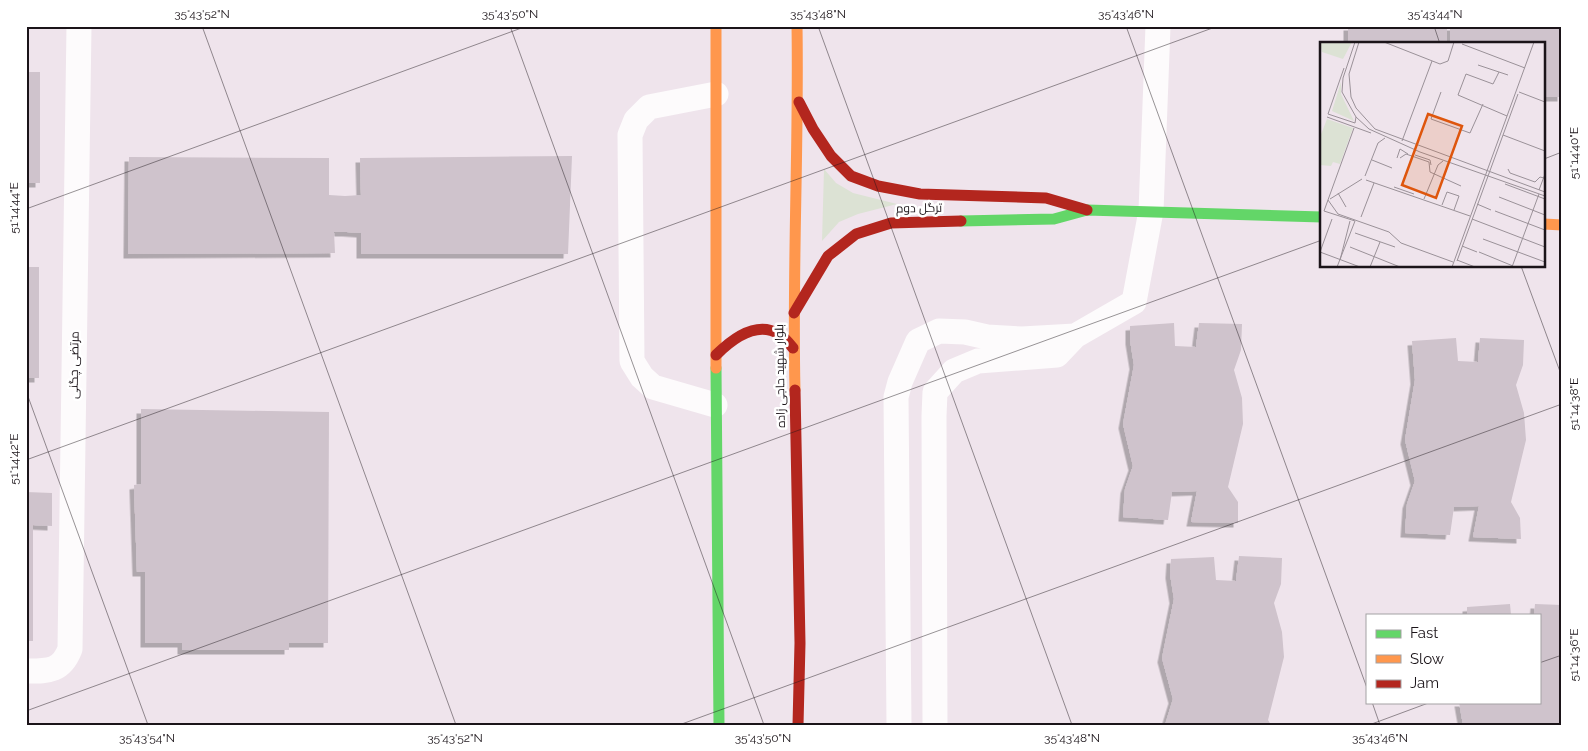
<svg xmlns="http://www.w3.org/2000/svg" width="1588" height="751" viewBox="0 0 1588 751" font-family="Raleway,Cairo,sans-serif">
<defs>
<filter id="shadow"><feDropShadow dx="-4.5" dy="4.5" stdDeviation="0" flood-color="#0004"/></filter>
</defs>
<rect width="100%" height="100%" fill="#efe4ec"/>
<path fill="#dce2d4" d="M 824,169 L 836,183 L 853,193 L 897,204 L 858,214 L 839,222 L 822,241 Z"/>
<path fill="#cfc3cc" filter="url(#shadow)" d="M 1348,26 L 1447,26 L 1447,44 L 1348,44 Z
M 1450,26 L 1562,26 L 1562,97 L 1544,97 L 1544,44 L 1450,44 Z
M 26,72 L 40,72 L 40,183 L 26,183 Z
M 572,156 L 568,254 L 361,254 L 361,233 L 347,232 L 334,232 L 335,253 L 128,254 L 129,157 L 329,158 L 329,195 L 345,196 L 361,195 L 360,158 Z
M 26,267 L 39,267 L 39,378 L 26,378 Z
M 1174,323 L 1175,346 L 1196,347 L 1199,323 L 1242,324 L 1241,350 L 1234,370 L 1242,398 L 1243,424 L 1228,487 L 1238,502 L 1238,523 L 1191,522 L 1197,491 L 1172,492 L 1168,520 L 1123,517 L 1125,489 L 1133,466 L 1123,424 L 1134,365 L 1130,340 L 1130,326 Z
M 1456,338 L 1458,361 L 1478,362 L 1480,338 L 1524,340 L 1523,365 L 1516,385 L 1524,413 L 1526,440 L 1511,502 L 1520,518 L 1521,539 L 1473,537 L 1479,506 L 1454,507 L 1450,535 L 1405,533 L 1407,504 L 1415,481 L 1405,440 L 1415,380 L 1412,341 Z
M 141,409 L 329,412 L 328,643 L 289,643 L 289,650 L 182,650 L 182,643 L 145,643 L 145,572 L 137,572 L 134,485 L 141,484 Z
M 26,492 L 52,493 L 52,526 L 33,525 L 33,641 L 26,641 Z
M 1239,556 L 1282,558 L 1281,584 L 1274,603 L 1282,632 L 1284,657 L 1268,720 L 1271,725 L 1165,725 L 1173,699 L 1162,658 L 1174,599 L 1170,574 L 1171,559 L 1214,557 L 1216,580 L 1236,581 Z
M 1510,604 L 1511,615 L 1467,615 L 1467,607 Z
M 1535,604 L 1562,605 L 1562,725 L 1463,725 L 1459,702 L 1539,702 L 1539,615 L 1534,615 Z"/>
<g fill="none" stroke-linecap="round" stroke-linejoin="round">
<path stroke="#fdfbfc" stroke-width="25" d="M 715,405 L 653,387 L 642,377 L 632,361 L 630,135 L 636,120 L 649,107 L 716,94
M 26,671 C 48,671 61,672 70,649 L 79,26
M 899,725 L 896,397 L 900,382 L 918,341 L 939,331 L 965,332 L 987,337 L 1022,339 L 1075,336
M 935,725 L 934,416 L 935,392 L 954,371 L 978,361 L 1057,355 L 1075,336 L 1134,302 L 1151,211 L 1158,26"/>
<path stroke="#63d668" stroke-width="11" d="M 961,221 L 1054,219 L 1087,210 L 1322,217
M 716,368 L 719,725"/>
<path stroke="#ff974d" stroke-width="11" d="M 1544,224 L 1562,225
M 716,368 L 716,26
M 795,390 C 792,269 799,148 797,26"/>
<path stroke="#b3261e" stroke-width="11" d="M 799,102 L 813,129 L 831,156 L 851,176 L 878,186 L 920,194 L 1046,198 L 1087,210
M 794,313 L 828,256 L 856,234 L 891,223 L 961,221
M 716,355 C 731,340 756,320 779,334 C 784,337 789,343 793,348
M 795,390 L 800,643 L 798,725"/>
</g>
<path fill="none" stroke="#1b1419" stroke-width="1" stroke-opacity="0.45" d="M 202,26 L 456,725M 510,26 L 764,725M 818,26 L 1072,725M 1126,26 L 1367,688M 1434,26 L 1440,44M 1544,159 L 1562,152M 26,209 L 527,26M 1521,266 L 1562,377M 26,391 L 148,725M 26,460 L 1218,26M 1539,663 L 1562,655M 1372,702 L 1380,725M 26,711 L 1322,240M 679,725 L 1562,404M 1369,725 L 1431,702"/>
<g text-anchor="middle" stroke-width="5" stroke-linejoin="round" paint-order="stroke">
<g font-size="12" fill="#1b1419" stroke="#fff">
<text transform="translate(919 208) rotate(-1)" y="4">ترگل دوم</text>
<text transform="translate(74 365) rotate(-89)" y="4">مرتضی چگنی</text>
<text transform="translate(780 376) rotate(-91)" y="4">بلوار شهید حاجی زاده</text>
</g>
</g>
<g transform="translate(1320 42)">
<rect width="225" height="225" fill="#efe4ec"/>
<path d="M 0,0 L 32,0 L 23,17 L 2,10 ZM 21,40 L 21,52 L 34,79 L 12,69 ZM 7,77 L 33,86 L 20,122 L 13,120 L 11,124 L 0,123 L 0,95 Z" fill="#dce2d4"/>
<path fill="none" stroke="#9a9198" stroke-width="1" d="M 35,0 L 23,36 L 22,50 L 36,75 L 49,87 L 100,110 L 225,154M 39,0 L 29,32 L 31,55 L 36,66 L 55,87 L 225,150M 64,0 L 120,22 L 128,19 L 134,0M 142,2 L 205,26M 158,23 L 188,33M 179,30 L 173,42 L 146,32 L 138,53 L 187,74M 121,50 L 111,77 L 150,91 L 163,62M 199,50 L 225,60M 8,72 L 24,26M 8,72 L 35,81 L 36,75M 7,75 L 51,91M 34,86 L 4,169 L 35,179M 183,93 L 225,109M 82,99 L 112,19M 95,113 L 110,118 L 111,123M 77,116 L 80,107 L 88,112M 80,116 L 86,112 L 109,120 L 110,130 L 141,144M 52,118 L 72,126M 188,127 L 190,131 L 215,140 L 220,135 L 224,136M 45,134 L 58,101 L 65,96M 46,138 L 150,174M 185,142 L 225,157M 74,145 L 94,152M 219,148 L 225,132M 18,151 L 26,165M 179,155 L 225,173M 10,157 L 42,137M 104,157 L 118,123 L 123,119M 8,158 L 18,172 L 69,190 L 81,201 L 133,220M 157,162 L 171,168M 122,163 L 127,150 L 139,154 L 134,168M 175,169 L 225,188M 41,175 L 54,141M 152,177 L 225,205M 35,191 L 75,205M 163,197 L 225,220M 142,204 L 157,210M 30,205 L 80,225M 0,210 L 40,225M 0,210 L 12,177M 159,210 L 193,224M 20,218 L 30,179M 137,218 L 155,225M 137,219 L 198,52M 17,225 L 35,179M 50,225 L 60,200M 132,225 L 214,0M 192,225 L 219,152"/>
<path fill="#de560d" fill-opacity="0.15" stroke="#de560d" stroke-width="2.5" d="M 108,72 L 142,84 L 116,156 L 82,143 Z"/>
<rect width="225" height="225" fill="none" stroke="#1b1419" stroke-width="2.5"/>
</g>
<rect width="1588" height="751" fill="none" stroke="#ffffff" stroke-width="55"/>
<rect x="1366" y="614" width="175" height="90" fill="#ffffff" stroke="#a4a1a3"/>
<rect x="1376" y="630" width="25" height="8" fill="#63d668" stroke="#a4a1a3"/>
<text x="1410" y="638" font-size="15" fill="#1b1419">Fast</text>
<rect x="1376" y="655" width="25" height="8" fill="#ff974d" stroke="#a4a1a3"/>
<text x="1410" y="664" font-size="15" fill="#1b1419">Slow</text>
<rect x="1376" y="680" width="25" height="8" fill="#b3261e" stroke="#a4a1a3"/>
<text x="1410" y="688" font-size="15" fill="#1b1419">Jam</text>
<rect x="28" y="28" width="1532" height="696" fill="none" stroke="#1b1419" stroke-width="2"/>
<g font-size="12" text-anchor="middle" fill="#1b1419">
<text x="202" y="18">35°43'52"N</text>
<text x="510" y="18">35°43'50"N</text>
<text x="818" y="18">35°43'48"N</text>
<text x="1126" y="18">35°43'46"N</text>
<text x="1435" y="18">35°43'44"N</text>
<text transform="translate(1574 153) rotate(-90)" y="4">51°14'40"E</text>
<text transform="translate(14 208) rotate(-90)" y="4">51°14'44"E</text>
<text transform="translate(1574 404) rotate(-90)" y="4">51°14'38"E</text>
<text transform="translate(14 459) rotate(-90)" y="4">51°14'42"E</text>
<text transform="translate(1574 655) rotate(-90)" y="4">51°14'36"E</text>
<text x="147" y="742">35°43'54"N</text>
<text x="455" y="742">35°43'52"N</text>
<text x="763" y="742">35°43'50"N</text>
<text x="1072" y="742">35°43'48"N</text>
<text x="1380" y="742">35°43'46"N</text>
</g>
</svg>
